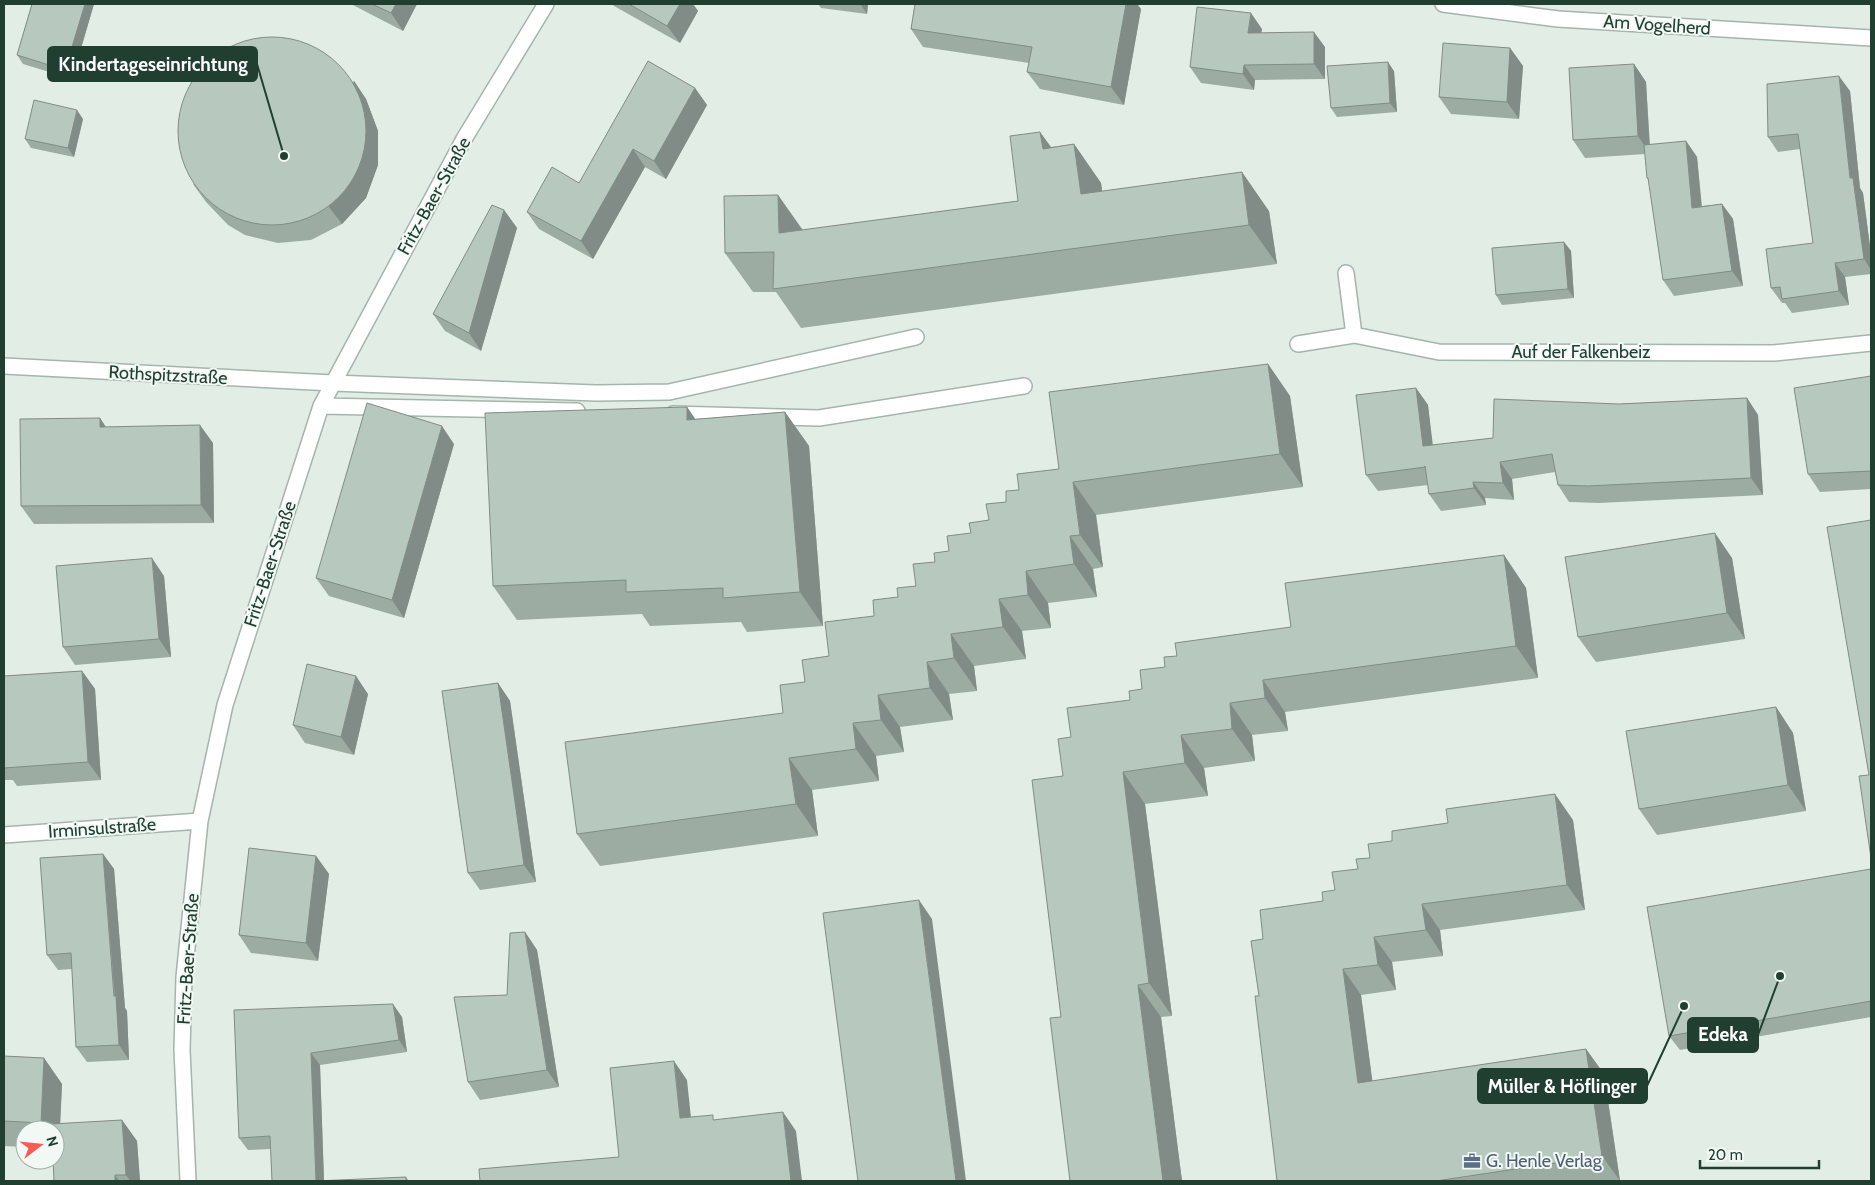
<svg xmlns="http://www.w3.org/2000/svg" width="1875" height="1185" viewBox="0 0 1875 1185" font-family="Cabin,sans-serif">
<rect width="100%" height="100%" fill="#e2ede6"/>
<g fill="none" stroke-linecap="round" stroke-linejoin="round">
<g stroke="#a4b5ac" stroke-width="18">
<path id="minor" d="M 1443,4 L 1558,19 L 1871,38
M 1346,273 L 1354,335
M 1298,344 L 1354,335 L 1439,352 L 1774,353 L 1871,343
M 4,366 L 333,383 L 596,393 L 669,392 L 916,337
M 321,406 L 577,411
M 673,414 L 819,418 L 1024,386
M 4,835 L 200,821
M 188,1181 L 182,1050 L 184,977 L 200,821 L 225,705 L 321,406 L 464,139 L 546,4"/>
</g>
<use href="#minor" stroke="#fff" stroke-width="15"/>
</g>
<path fill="#9daca3" d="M 32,4 L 94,4 L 72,79 L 23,64 L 17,55 Z
M 351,4 L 417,4 L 403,31 Z
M 612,4 L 693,4 L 698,11 L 680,43 L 614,6 Z
M 818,4 L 868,4 L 867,14 L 821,8 Z
M 915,4 L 1137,4 L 1141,9 L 1124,105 L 1040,89 L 1027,72 L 1029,63 L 923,47 L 911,29 Z
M 1262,29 L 1261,33 L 1325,47 L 1325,79 L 1255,80 L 1254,90 L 1201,83 L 1190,67 Z
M 1510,48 L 1523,66 L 1519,119 L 1451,114 L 1439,97 Z
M 1634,64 L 1646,82 L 1650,145 L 1686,141 L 1697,157 L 1702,206 L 1722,204 L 1733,219 L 1743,286 L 1674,296 L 1663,280 L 1649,181 L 1647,178 L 1645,154 L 1585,158 L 1573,140 Z
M 1394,71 L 1397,112 L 1337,117 L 1331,108 Z
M 354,81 L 366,99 L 378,131 L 378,165 L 366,198 L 342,224 L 311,240 L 278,243 L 245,235 L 228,225 L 206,202 L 193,184 Z
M 695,88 L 707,105 L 666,179 L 645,167 L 593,259 L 539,229 L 527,212 L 579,183 Z
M 1850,91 L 1860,188 L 1863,193 L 1871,254 L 1871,274 L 1845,277 L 1849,305 L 1792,313 L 1785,303 L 1782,303 L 1771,288 L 1813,243 L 1800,149 L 1778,152 L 1768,137 Z
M 83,119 L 74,157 L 31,148 L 25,139 Z
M 1040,132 L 1051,147 L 1074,144 L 1101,183 L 1102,191 L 1269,211 L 1277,264 L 801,328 L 776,292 L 753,292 L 725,253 L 778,195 L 803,230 L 1018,201 Z
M 504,210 L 517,228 L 481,351 L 445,331 L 433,314 Z
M 1564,242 L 1571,251 L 1574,298 L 1502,305 L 1496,295 Z
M 1268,364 L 1290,396 L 1303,487 L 1096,515 L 1103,567 L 1093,569 L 1097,597 L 1048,603 L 1051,628 L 1022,631 L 1026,659 L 974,666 L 977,691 L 949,694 L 953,720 L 900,727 L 904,752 L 876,756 L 879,781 L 812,790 L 818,836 L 600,866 L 577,834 L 783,713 L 805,682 L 829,656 L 874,616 L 898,597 L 916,586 L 935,562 L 949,551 L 971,533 L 989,520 L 1019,490 Z
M 1871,376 L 1871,489 L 1820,492 L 1808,474 Z
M 1416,388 L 1428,405 L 1432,445 L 1493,438 L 1619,404 L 1747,398 L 1758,415 L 1763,495 L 1599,503 L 1569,502 L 1558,485 L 1555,472 L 1512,479 L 1514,500 L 1485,498 L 1486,505 L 1441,511 L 1429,494 L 1428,485 L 1378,491 L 1366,475 Z
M 687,407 L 695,419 L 785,412 L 809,446 L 823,626 L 747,632 L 741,622 L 650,626 L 642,614 L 517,620 L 493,586 Z
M 100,418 L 105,427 L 213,443 L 214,523 L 34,524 L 21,506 Z
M 454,444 L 404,618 L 329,596 L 316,578 Z
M 1504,555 L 1526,588 L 1538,678 L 1285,712 L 1288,731 L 1252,735 L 1255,761 L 1204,768 L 1208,796 L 1145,804 L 1172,1016 L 1161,1017 L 1182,1181 L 1070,1181 L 1061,1017 L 1063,776 L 1071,737 L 1130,700 L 1177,656 L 1291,627 Z
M 1732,558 L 1745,639 L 1596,662 L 1578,637 Z
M 164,576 L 171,657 L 75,665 L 63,647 Z
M 82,671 L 95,689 L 101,780 L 17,786 L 13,780 L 4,780 L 4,676 Z
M 498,683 L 510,701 L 536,882 L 480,890 L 468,873 Z
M 368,694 L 354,755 L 305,743 L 293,725 Z
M 1776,707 L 1793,733 L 1806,811 L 1657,835 L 1639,809 Z
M 1573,820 L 1585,910 L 1440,930 L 1443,956 L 1392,962 L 1396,990 L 1361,995 L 1372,1081 L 1586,1049 L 1604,1074 L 1620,1181 L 1277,1181 L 1259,996 L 1263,939 L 1323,901 L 1370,858 Z
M 103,854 L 114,869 L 125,1008 L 127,1011 L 129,1060 L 87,1062 L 76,1047 L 72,969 L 58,970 L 47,955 Z
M 316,856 L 329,874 L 318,961 L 251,953 L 239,935 Z
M 1871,869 L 1871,1017 L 1680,1050 L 1669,1036 Z
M 525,932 L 537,950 L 559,1087 L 480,1100 L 468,1082 L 507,995 Z
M 234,1010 L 402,1017 L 407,1052 L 320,1065 L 324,1181 L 406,1177 L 409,1181 L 272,1181 L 271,1149 L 248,1150 L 239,1138 Z
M 4,1056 L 44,1058 L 62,1084 L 60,1124 L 122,1120 L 137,1141 L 140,1181 L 54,1181 L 55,1130 L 25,1130 L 25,1147 L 4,1146 Z"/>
<path fill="#808c85" d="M 85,4 L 94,4 L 72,79 L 65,70 Z
M 396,4 L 417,4 L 403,31 L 391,13 Z
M 680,4 L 693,4 L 698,11 L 680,43 L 667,26 Z
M 861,4 L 868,4 L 867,14 L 861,5 Z
M 1126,4 L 1137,4 L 1141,9 L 1124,105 L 1111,87 Z
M 1251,13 L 1262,29 L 1259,49 L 1248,33 Z
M 1314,32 L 1325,47 L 1325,79 L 1314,64 Z
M 1510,48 L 1523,66 L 1519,119 L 1507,102 Z
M 1388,62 L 1394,71 L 1397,112 L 1390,103 Z
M 1634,64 L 1646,82 L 1650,154 L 1638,136 Z
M 1244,65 L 1255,80 L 1254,90 L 1243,74 Z
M 1839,76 L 1850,91 L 1860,188 L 1863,193 L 1871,254 L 1871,270 L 1864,259 L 1850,178 Z
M 354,81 L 366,99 L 378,131 L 378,165 L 366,198 L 342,224 L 329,207 Z
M 695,88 L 707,105 L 666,179 L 654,161 Z
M 77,110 L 83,119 L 74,157 L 68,148 Z
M 1040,132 L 1068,171 L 1043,149 Z
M 1686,141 L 1697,157 L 1703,224 L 1692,208 Z
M 1074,144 L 1101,183 L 1108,233 L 1081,194 Z
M 633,149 L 645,167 L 593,259 L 581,241 Z
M 1242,172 L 1269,211 L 1277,264 L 1249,225 Z
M 778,195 L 805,234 L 779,233 Z
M 1722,204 L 1733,219 L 1743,286 L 1732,271 Z
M 504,210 L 517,228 L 481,351 L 469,333 Z
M 1564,242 L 1571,251 L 1574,298 L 1568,289 Z
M 1835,263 L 1845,277 L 1849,305 L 1839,291 Z
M 1268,364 L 1290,396 L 1303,487 L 1280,454 Z
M 1416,388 L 1428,405 L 1435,463 L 1423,446 Z
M 1747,398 L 1758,415 L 1763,495 L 1751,478 Z
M 687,407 L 710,441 L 687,420 Z
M 785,412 L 809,446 L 823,626 L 800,592 Z
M 100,418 L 112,436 L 100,427 Z
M 200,425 L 213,443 L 214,523 L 201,505 Z
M 442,426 L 454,444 L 404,618 L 392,600 Z
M 1500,462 L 1512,479 L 1514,500 L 1503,483 Z
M 1073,482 L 1096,515 L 1103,567 L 1080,535 Z
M 1473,482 L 1485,498 L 1486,505 L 1474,488 Z
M 1715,533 L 1732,558 L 1745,639 L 1727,613 Z
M 1070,536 L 1093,569 L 1097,597 L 1074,564 Z
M 1504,555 L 1526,588 L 1538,678 L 1516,646 Z
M 152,558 L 164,576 L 171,657 L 159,639 Z
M 1026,571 L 1048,603 L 1051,628 L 1028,595 Z
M 999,599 L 1022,631 L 1026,659 L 1003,627 Z
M 951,634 L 974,666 L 977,691 L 954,658 Z
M 927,662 L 949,694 L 953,720 L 930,688 Z
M 82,671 L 95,689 L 101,780 L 88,762 Z
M 356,676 L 368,694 L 354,755 L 341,737 Z
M 1263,680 L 1285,712 L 1288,731 L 1265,698 Z
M 498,683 L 510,701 L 536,882 L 524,865 Z
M 878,695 L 900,727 L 904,752 L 881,720 Z
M 1230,703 L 1252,735 L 1255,761 L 1232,729 Z
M 1776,707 L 1793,733 L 1806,811 L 1788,785 Z
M 853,723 L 876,756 L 879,781 L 856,749 Z
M 1181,735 L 1204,768 L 1208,796 L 1185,763 Z
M 789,758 L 812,790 L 818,836 L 796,804 Z
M 1123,772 L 1145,804 L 1172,1016 L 1149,983 Z
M 1555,794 L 1573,820 L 1585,910 L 1567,885 Z
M 103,854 L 114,869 L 125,1008 L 127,1011 L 129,1060 L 119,1045 Z
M 316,856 L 329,874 L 318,961 L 306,943 Z
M 919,900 L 932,919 L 966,1181 L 956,1181 Z
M 1422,904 L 1440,930 L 1443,956 L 1426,930 Z
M 525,932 L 537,950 L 559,1087 L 547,1070 Z
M 1374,937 L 1392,962 L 1396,990 L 1378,965 Z
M 1343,969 L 1361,995 L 1376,1108 L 1358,1083 Z
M 1138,985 L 1161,1017 L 1182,1181 L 1163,1181 Z
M 393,1004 L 402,1017 L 407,1052 L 399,1040 Z
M 1586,1049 L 1604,1074 L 1620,1181 L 1602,1156 Z
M 311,1053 L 320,1065 L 324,1181 L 316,1181 Z
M 44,1058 L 62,1084 L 59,1149 L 55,1130 L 46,1130 L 41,1123 Z
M 674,1061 L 687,1080 L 693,1137 L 680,1118 Z
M 783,1112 L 796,1131 L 802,1181 L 791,1181 Z
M 122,1120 L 137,1141 L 140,1181 L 130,1181 L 126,1175 Z
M 115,1175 L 119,1181 L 115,1181 Z"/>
<path fill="#b7c8be" stroke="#808c85" d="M 32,4 L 85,4 L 65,70 L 17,55 Z
M 372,4 L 396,4 L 391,13 Z
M 629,4 L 680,4 L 667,26 Z
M 915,4 L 1126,4 L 1111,87 L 1027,72 L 1032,47 L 911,29 Z
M 1197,7 L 1251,13 L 1248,33 L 1314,32 L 1314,64 L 1244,65 L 1243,74 L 1190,67 Z
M178 131a94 94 0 1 1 188 0a94 94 0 1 1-188 0Z
M 1443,43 L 1510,48 L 1507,102 L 1439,97 Z
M 648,61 L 695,88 L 654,161 L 633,149 L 581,241 L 527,212 L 552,167 L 579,183 Z
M 1388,62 L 1390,103 L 1331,108 L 1327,66 Z
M 1634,64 L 1638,136 L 1573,140 L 1569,68 Z
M 1839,76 L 1850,178 L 1853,178 L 1864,259 L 1835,263 L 1839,291 L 1782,299 L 1780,287 L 1771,288 L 1766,249 L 1813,243 L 1798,134 L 1768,137 L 1767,84 Z
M 34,100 L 77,110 L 68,148 L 25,139 Z
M 1040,132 L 1043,149 L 1074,144 L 1081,194 L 1242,172 L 1249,225 L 773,289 L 774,252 L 725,253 L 724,196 L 778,195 L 779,233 L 1018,201 L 1010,136 Z
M 1686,141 L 1692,208 L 1722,204 L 1732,271 L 1663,280 L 1648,178 L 1647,178 L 1644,145 Z
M 492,205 L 504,210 L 469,333 L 433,314 Z
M 1564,242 L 1568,289 L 1496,295 L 1492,248 Z
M 1268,364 L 1280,454 L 1073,482 L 1080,535 L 1070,536 L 1074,564 L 1026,571 L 1028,595 L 999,599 L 1003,627 L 951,634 L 954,658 L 927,662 L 930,688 L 878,695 L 881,720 L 853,723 L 856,749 L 789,758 L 796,804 L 577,834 L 565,742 L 783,713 L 780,685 L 805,682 L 802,660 L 829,656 L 825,622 L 874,616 L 873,600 L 898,597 L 897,588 L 916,586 L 913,564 L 935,562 L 934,553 L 949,551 L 947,536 L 971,533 L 969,523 L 989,520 L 986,504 L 1006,502 L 1006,491 L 1019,490 L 1017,474 L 1059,469 L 1049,392 Z
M 1871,376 L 1871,471 L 1808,474 L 1794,388 Z
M 1416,388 L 1423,446 L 1493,438 L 1494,399 L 1619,404 L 1747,398 L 1751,478 L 1588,486 L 1558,485 L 1552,454 L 1500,462 L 1503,483 L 1473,482 L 1474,488 L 1429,494 L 1425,466 L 1425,467 L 1366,475 L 1356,395 Z
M 367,403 L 442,426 L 392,600 L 316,578 Z
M 687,407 L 687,420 L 785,412 L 800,592 L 723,598 L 723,588 L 626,592 L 626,580 L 493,586 L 485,413 Z
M 100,418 L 100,427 L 200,425 L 201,505 L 21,506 L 20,419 Z
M 1871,520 L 1871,858 L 1859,776 L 1869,775 L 1827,527 Z
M 1715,533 L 1727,613 L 1578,637 L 1565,557 Z
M 1504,555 L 1516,646 L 1263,680 L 1265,698 L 1230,703 L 1232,729 L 1181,735 L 1185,763 L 1123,772 L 1149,983 L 1138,985 L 1163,1181 L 1070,1181 L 1050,1018 L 1061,1017 L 1032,780 L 1063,776 L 1058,739 L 1071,737 L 1067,708 L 1130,700 L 1129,691 L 1142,689 L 1140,670 L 1165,667 L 1164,657 L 1177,656 L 1175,643 L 1291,627 L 1285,583 Z
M 152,558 L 159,639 L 63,647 L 56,566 Z
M 307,664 L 356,676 L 341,737 L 293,725 Z
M 82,671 L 88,762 L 4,768 L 4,676 Z
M 498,683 L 524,865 L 468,873 L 442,691 Z
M 1776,707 L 1788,785 L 1639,809 L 1626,731 Z
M 1555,794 L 1567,885 L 1422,904 L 1426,930 L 1374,937 L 1378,965 L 1343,969 L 1358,1083 L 1586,1049 L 1602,1156 L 1436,1181 L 1277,1181 L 1255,996 L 1259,996 L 1251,941 L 1263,939 L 1260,910 L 1323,901 L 1322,892 L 1335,890 L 1332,872 L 1358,869 L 1356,859 L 1370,858 L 1368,844 L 1392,841 L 1392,831 L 1448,823 L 1446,809 Z
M 249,848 L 316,856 L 306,943 L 239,935 Z
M 103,854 L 114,996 L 116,996 L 119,1045 L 76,1047 L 71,953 L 47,955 L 40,858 Z
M 1871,869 L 1871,1001 L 1669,1036 L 1647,907 Z
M 919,900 L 956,1181 L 858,1181 L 823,913 Z
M 525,932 L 547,1070 L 468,1082 L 454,997 L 507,995 L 510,933 Z
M 393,1004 L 399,1040 L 311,1053 L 316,1181 L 406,1177 L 406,1181 L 272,1181 L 270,1136 L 239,1138 L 234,1010 Z
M 4,1056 L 44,1058 L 41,1123 L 4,1121 Z
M 674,1061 L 680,1118 L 713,1115 L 713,1120 L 783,1112 L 791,1181 L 480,1181 L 479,1169 L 619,1157 L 610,1068 Z
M 122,1120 L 126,1175 L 115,1175 L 115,1181 L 54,1181 L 53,1160 L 55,1160 L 55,1130 L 51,1130 L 51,1124 Z"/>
<defs>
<g id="office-bare" transform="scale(1.35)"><path d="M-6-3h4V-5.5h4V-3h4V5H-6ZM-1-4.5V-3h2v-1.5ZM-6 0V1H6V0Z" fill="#5c6f8a" stroke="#f2f9f4" stroke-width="2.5" paint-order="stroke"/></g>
</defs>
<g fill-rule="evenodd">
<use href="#office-bare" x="1472" y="1161"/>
</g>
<g text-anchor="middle" stroke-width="4" stroke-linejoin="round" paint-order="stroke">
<g font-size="18" fill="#213f31" stroke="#f2f9f4">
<text transform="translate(1657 25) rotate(4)" y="6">Am Vogelherd</text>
<text transform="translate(434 196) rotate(-61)" y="6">Fritz-Baer-Straße</text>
<text x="1581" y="358">Auf der Falkenbeiz</text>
<text transform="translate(168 375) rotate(3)" y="6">Rothspitzstraße</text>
<text transform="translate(270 564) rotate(-72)" y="6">Fritz-Baer-Straße</text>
<text transform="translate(102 828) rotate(-4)" y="6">Irminsulstraße</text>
<text transform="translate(188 959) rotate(-86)" y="6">Fritz-Baer-Straße</text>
</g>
<g font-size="18" fill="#4e5e75" stroke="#f2f9f4" text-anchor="start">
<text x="1486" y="1167">G. Henle Verlag</text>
</g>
</g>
<path fill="none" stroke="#213f31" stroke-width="2" d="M284 156L257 64M1780 976L1758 1035M1684 1006L1647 1086"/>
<g fill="#213f31" stroke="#f2f9f4" stroke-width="2">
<circle cx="284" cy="156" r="5"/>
<circle cx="1780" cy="976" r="5"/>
<circle cx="1684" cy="1006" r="5"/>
</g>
<g fill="#213f31" stroke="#213f31" stroke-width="2">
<rect x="48" y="47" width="209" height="34" rx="5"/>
<rect x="1688" y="1018" width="70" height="34" rx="5"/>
<rect x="1478" y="1069" width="169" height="34" rx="5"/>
</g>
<g font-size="19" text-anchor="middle" font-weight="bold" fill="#fff">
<text x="153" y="71">Kindertageseinrichtung</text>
<text x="1723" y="1041">Edeka</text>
<text x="1562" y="1093">Müller &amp; Höflinger</text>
</g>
<rect width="1875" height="1185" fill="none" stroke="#213f31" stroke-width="10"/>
<g transform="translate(40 1145) rotate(74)"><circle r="24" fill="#f2f9f4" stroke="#9eafa6"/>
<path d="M0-4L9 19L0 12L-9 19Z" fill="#f95c54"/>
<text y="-8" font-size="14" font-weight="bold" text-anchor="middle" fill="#213f31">N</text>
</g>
<path d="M1700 1160v8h119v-8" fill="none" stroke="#213f31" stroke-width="2.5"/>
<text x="1708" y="1160" font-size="15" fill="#213f31" stroke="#f2f9f4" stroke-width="4" paint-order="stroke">20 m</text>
</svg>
